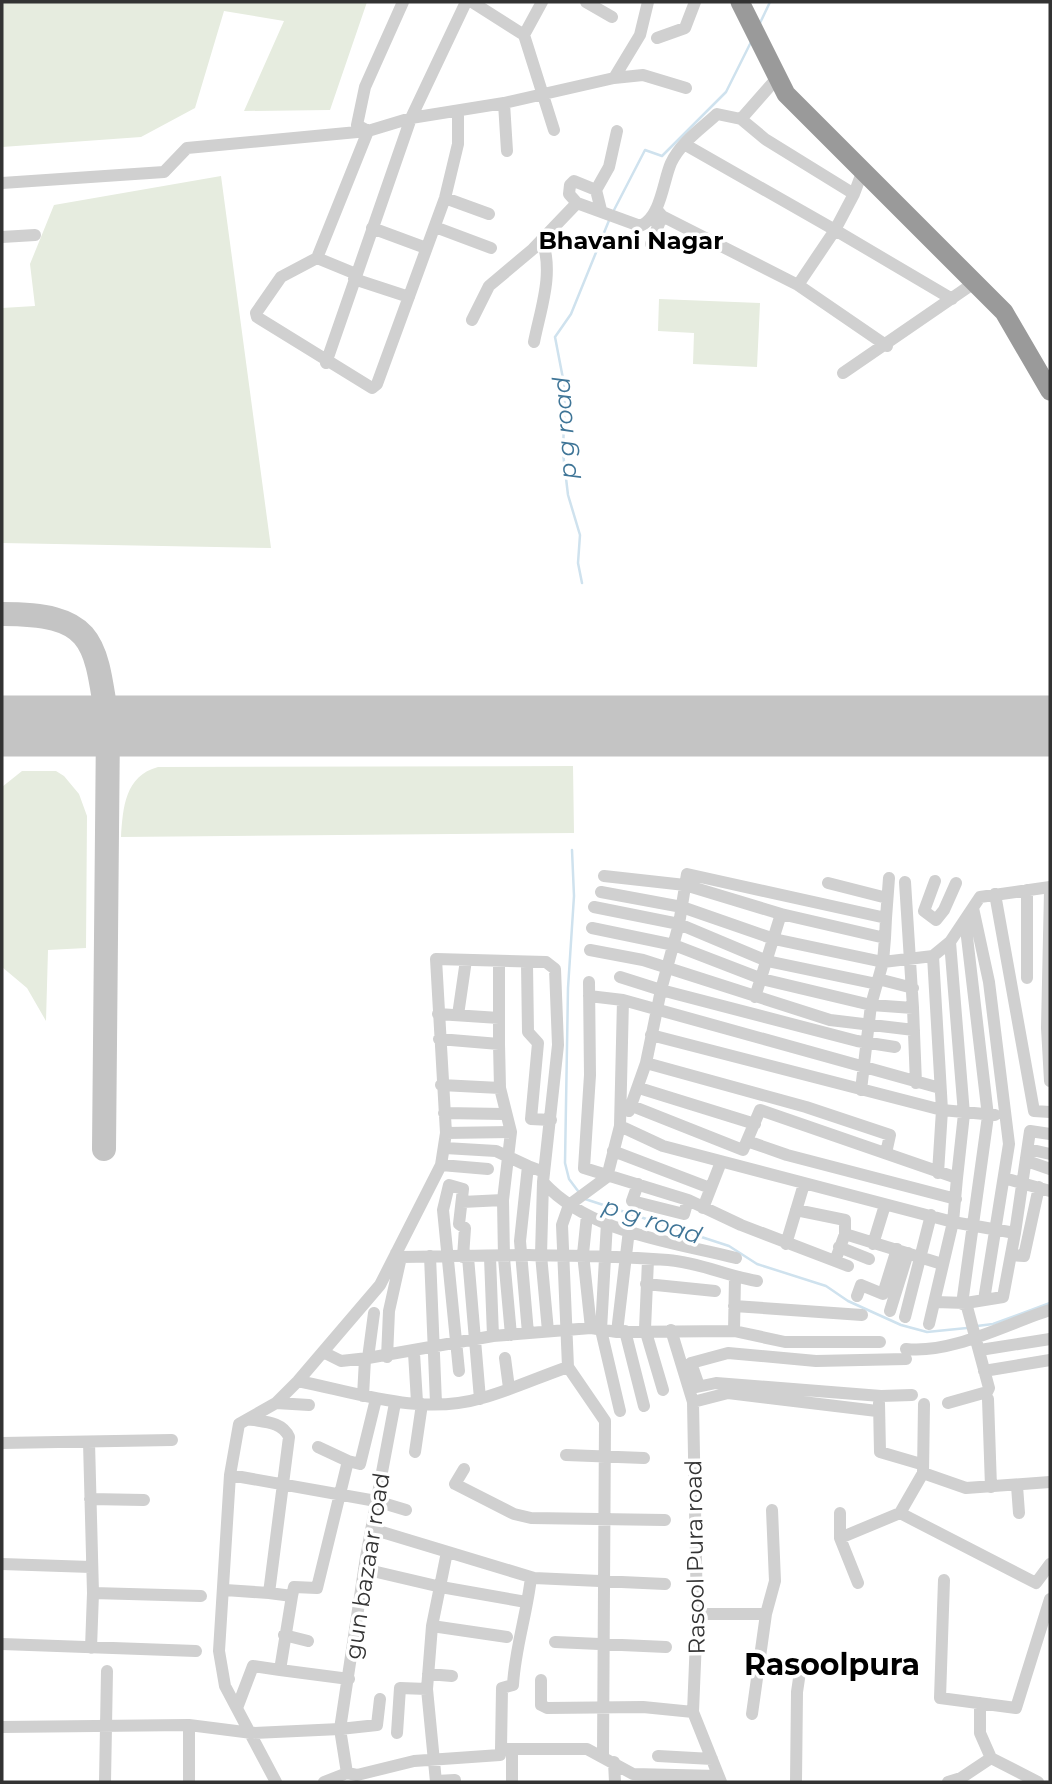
<svg xmlns="http://www.w3.org/2000/svg" width="1052" height="1784" viewBox="0 0 1052 1784" font-family="Montserrat,sans-serif">
<rect width="100%" height="100%" fill="#fff"/>
<path fill="#e6ecdf" d="M 2,2 L 367,2 L 330,110 L 244,111 L 284,21 L 224,11 L 195,108 L 141,137 L 2,147 Z
M 221,176 L 271,548 L 2,543 L 2,308 L 35,306 L 30,264 L 54,205 Z
M 659,299 L 760,303 L 757,367 L 693,364 L 694,333 L 658,331 Z
M 573,766 L 574,833 L 121,837 C 123,807 125,776 158,767 Z
M 22,771 L 56,771 L 64,776 L 79,794 L 87,816 L 86,948 L 48,950 L 46,1021 L 27,988 L 2,967 L 2,787 Z"/>
<g fill="none" stroke-linecap="round" stroke-linejoin="round">
<path stroke="#cfe2ee" stroke-width="2.5" d="M 760,23 L 770,2
M 613,212 L 645,150 L 662,156 L 726,92 L 751,42
M 582,583 L 578,563 L 580,535 L 568,495 L 563,453 L 565,389 L 555,337 L 571,314 L 610,218
M 572,850 L 574,896 L 568,988 L 565,1163 L 569,1179 L 578,1191
M 585,1199 L 729,1246 L 757,1264 L 826,1286 L 848,1301 L 901,1325 L 927,1332 L 967,1328
M 977,1326 L 993,1324 L 1050,1303"/>
<path stroke="#c4c4c4" stroke-width="24" d="M 2,614 C 97,614 95,642 108,726 L 104,1149
M 1017,726 L 1050,731
M 2,727 L 5,726"/>
<path stroke="#c4c4c4" stroke-width="61" d="M 2,726 L 1050,726"/>
<path stroke="#d0d0d0" stroke-width="12" d="M 472,2 L 524,35 L 542,2
M 586,2 L 612,17
M 524,35 L 554,130
M 657,38 L 685,28 L 695,2
M 614,78 L 640,35 L 648,2
M 504,103 L 507,151
M 741,119 L 765,139 L 854,194 L 863,170
M 368,131 L 357,125 L 365,87 L 403,2
M 684,144 L 835,230 L 854,194
M 2,183 L 164,172 L 187,148 L 368,131 L 411,118 L 504,103 L 614,78 L 643,75 L 686,88
M 596,190 L 574,181 L 570,185 L 569,194 L 577,203 L 640,226 C 661,218 663,181 671,163 C 681,142 701,129 717,114 L 741,119 L 778,77
M 445,198 L 489,214
M 656,209 L 662,216 L 798,285 L 887,346
M 601,210 L 596,190 L 609,167 L 617,131
M 435,227 L 491,248
M 372,228 L 426,248
M 2,237 L 35,235
M 651,244 L 662,216
M 317,258 L 281,277 L 256,313 L 257,317 L 372,388 L 377,384 L 445,198 L 458,144 L 458,111
M 356,274 L 317,258 L 368,131
M 354,279 L 409,297
M 798,285 L 835,230 L 952,299
M 472,320 L 489,286 L 533,249 L 577,203
M 534,342 C 541,307 554,274 542,239
M 326,363 L 411,118 L 466,2
M 843,373 L 974,283
M 604,876 L 685,885 L 781,914 L 885,938 L 883,962 L 871,1005 L 861,1090
M 935,881 L 924,911 L 936,920 L 944,910 L 956,883
M 828,883 L 887,898
M 1027,890 L 1027,978
M 1050,891 L 1047,1028 L 1050,1081
M 601,892 L 682,907 L 774,939 L 883,962 L 933,956 L 950,942 L 980,897 L 1050,887
M 995,894 L 1034,1111 L 1050,1112
M 594,907 L 679,924 L 767,961 L 877,984 L 878,979 L 913,988
M 973,908 L 989,982 L 1009,1144 L 984,1300
M 886,918 L 889,878
M 592,928 L 674,945 L 762,979 L 871,1005 L 913,1008 L 905,882
M 885,938 L 886,918 L 687,874 L 679,924 L 661,990 L 857,1041 L 895,1047
M 950,942 L 964,1114 L 957,1178
M 590,950 L 643,960 L 830,1020 L 914,1030
M 933,956 L 942,1110 L 938,1173
M 527,964 L 528,1032 L 538,1043 L 531,1119 L 551,1120
M 620,977 L 661,990 L 646,1063 L 629,1111
M 589,982 L 590,1075 L 584,1168 L 688,1200 L 741,1225 L 835,1261 L 845,1234 L 942,1264
M 589,996 L 623,1000 L 940,1088
M 755,997 L 781,914
M 913,1008 L 916,1083
M 438,1014 L 499,1018
M 458,1015 L 466,960
M 651,1035 L 942,1110 L 995,1115
M 439,1039 L 499,1044 L 499,961
M 499,1044 L 500,1088 L 511,1132
M 646,1063 L 806,1107 L 890,1135 L 886,1153
M 441,1085 L 500,1088
M 639,1088 L 755,1124
M 632,1106 L 743,1150 L 760,1110 L 957,1178 L 953,1222 L 1015,1233 L 1003,1297 L 966,1303 L 935,1302
M 444,1113 L 504,1114
M 620,1126 L 663,1146 L 953,1222 L 929,1324
M 446,1133 L 511,1132 L 503,1200 L 504,1258 L 511,1335
M 747,1141 L 787,1155 L 956,1199
M 445,1148 L 496,1151 L 528,1166
M 1028,1149 L 1050,1154
M 613,1151 L 710,1188
M 1027,1161 L 1050,1169
M 441,1165 L 488,1169
M 1004,1178 L 1050,1191
M 543,1182 C 589,1233 673,1242 736,1258
M 638,1184 L 632,1201 L 684,1214 L 688,1200
M 462,1202 L 503,1200
M 703,1208 L 721,1162
M 796,1210 L 845,1220 L 845,1234
M 587,1215 L 583,1254 L 591,1328
M 607,1222 L 601,1330 L 620,1411
M 1015,1233 L 1030,1131 L 1050,1134
M 786,1244 L 804,1184
M 873,1244 L 885,1205
M 839,1247 L 869,1259
M 396,1253 L 401,1257 C 490,1255 579,1253 668,1260 C 698,1262 727,1276 757,1281
M 1011,1255 L 1024,1256 L 1039,1187
M 430,1256 L 436,1403
M 468,1257 L 480,1399
M 490,1257 L 493,1336
M 648,1260 L 645,1329 L 663,1390
M 835,1261 L 848,1266
M 646,1284 L 715,1291
M 857,1296 L 861,1285 L 883,1294 L 897,1249
M 962,1304 L 988,1116 L 965,920
M 734,1306 L 862,1315
M 890,1311 L 908,1253
M 905,1317 L 931,1215
M 671,1330 L 693,1402 L 697,1614 L 693,1712 L 721,1782
M 625,1331 L 644,1406
M 734,1331 L 735,1277
M 617,1332 L 629,1230
M 528,1333 L 520,1241 L 528,1166 L 544,1172
M 906,1349 C 952,1354 1006,1324 1050,1310
M 980,1350 L 1050,1339
M 323,1352 L 341,1361 L 368,1358 L 493,1336 L 591,1328 L 617,1332 L 734,1331 L 785,1342 L 880,1342
M 414,1353 L 417,1402
M 387,1357 L 389,1311 L 401,1257
M 368,1358 L 374,1313
M 505,1358 L 509,1388
M 459,1371 L 443,1210 L 449,1185 L 463,1189 L 459,1224 L 465,1228 L 463,1257
M 984,1371 L 1050,1360
M 298,1381 C 358,1393 421,1416 482,1398 C 511,1390 539,1377 568,1367
M 699,1386 L 691,1363 L 728,1353 L 816,1361 L 906,1359
M 692,1388 L 716,1383 L 881,1396 L 912,1395
M 363,1396 L 365,1359
M 988,1399 L 991,1487
M 693,1402 L 728,1393 L 877,1411
M 276,1403 L 309,1405
M 879,1403 L 880,1452 L 921,1464
M 948,1403 L 987,1392 L 989,1388 L 966,1303
M 89,1442 L 93,1593 L 91,1648
M 2,1443 L 172,1440
M 415,1452 L 422,1404
M 566,1455 L 644,1458
M 348,1461 L 360,1464 L 376,1399
M 464,1469 L 455,1484 L 514,1514 L 531,1518 L 665,1520
M 923,1473 L 966,1488 L 1050,1482
M 230,1475 L 376,1501 L 406,1510
M 1017,1486 L 1019,1513
M 90,1499 L 144,1500
M 840,1513 L 840,1538
M 900,1513 L 1036,1583 L 1050,1564
M 372,1529 L 534,1578 L 665,1584
M 2,1564 L 91,1567
M 364,1569 L 441,1587 L 526,1602
M 944,1580 L 940,1698 L 1016,1708 L 1050,1599
M 858,1583 L 840,1538 L 900,1513 L 923,1473 L 924,1404
M 225,1590 L 269,1593 L 289,1437 C 282,1421 263,1422 248,1419
M 93,1593 L 201,1596
M 269,1593 L 292,1596 L 294,1587 L 317,1588 L 348,1461 L 318,1447
M 697,1614 L 766,1614 L 775,1581 L 772,1510
M 432,1626 L 507,1637
M 284,1635 L 308,1641
M 555,1642 L 666,1647
M 2,1644 L 196,1651
M 280,1670 L 349,1679
M 428,1674 L 452,1676
M 541,1680 L 541,1705 L 547,1708 L 643,1707 L 693,1712
M 380,1699 L 377,1725 L 340,1729 L 366,1557 L 395,1403
M 980,1703 L 980,1733 L 991,1758
M 237,1708 L 253,1666 L 280,1670 L 292,1596
M 752,1714 L 766,1614
M 189,1725 L 189,1782
M 2,1727 L 189,1725 L 252,1733 L 340,1729 L 347,1773
M 397,1733 L 400,1688 L 427,1689
M 501,1749 L 502,1688 L 513,1685 C 515,1648 527,1614 531,1577
M 603,1755 L 605,1421 L 568,1367 L 562,1225 L 569,1205 L 607,1177 L 620,1126 L 623,1000
M 658,1756 L 712,1759
M 614,1762 L 615,1782
M 436,1781 L 455,1780
M 105,1782 L 107,1671
M 276,1782 L 225,1686 L 219,1651 L 230,1475 L 239,1424 L 276,1403 L 298,1381 L 380,1285 L 441,1165 L 446,1133 L 436,959 L 546,962 L 555,969 L 558,1045 L 543,1182 L 541,1255 L 548,1331
M 324,1782 L 347,1773 L 357,1775 L 414,1761 L 500,1755 L 501,1749 L 587,1749 L 633,1774 L 718,1776
M 436,1782 L 427,1689 L 432,1626 L 447,1552
M 512,1782 L 512,1750
M 796,1782 L 797,1692 L 801,1665
M 948,1782 L 961,1778 L 991,1758 L 1038,1782"/>
<path stroke="#9a9a9a" stroke-width="19" d="M 740,2 L 786,94 L 1004,312 L 1050,391"/>
</g>
<g text-anchor="middle" stroke-width="7" stroke-linejoin="round" paint-order="stroke">
<g font-size="23" fill="#333" stroke="#fff">
<text transform="translate(695 1557) rotate(-91)" y="8">Rasool Pura road</text>
<text transform="translate(367 1566) rotate(-81)" y="8">gun bazaar road</text>
</g>
<g font-size="24" font-weight="bold" fill="#000" stroke="#fff">
<text x="631" y="249">Bhavani Nagar</text>
</g>
<g font-size="24" font-style="italic" fill="#3f7597" stroke="#fff">
<text transform="translate(565 428) rotate(-94)" y="8">p g road</text>
<text transform="translate(652 1221) rotate(18)" y="8">p g road</text>
</g>
<g font-size="30" font-weight="bold" fill="#000" stroke="#fff">
<text x="832" y="1675">Rasoolpura</text>
</g>
</g>
<rect width="1052" height="1784" fill="none" stroke="#333333" stroke-width="7"/>
</svg>
